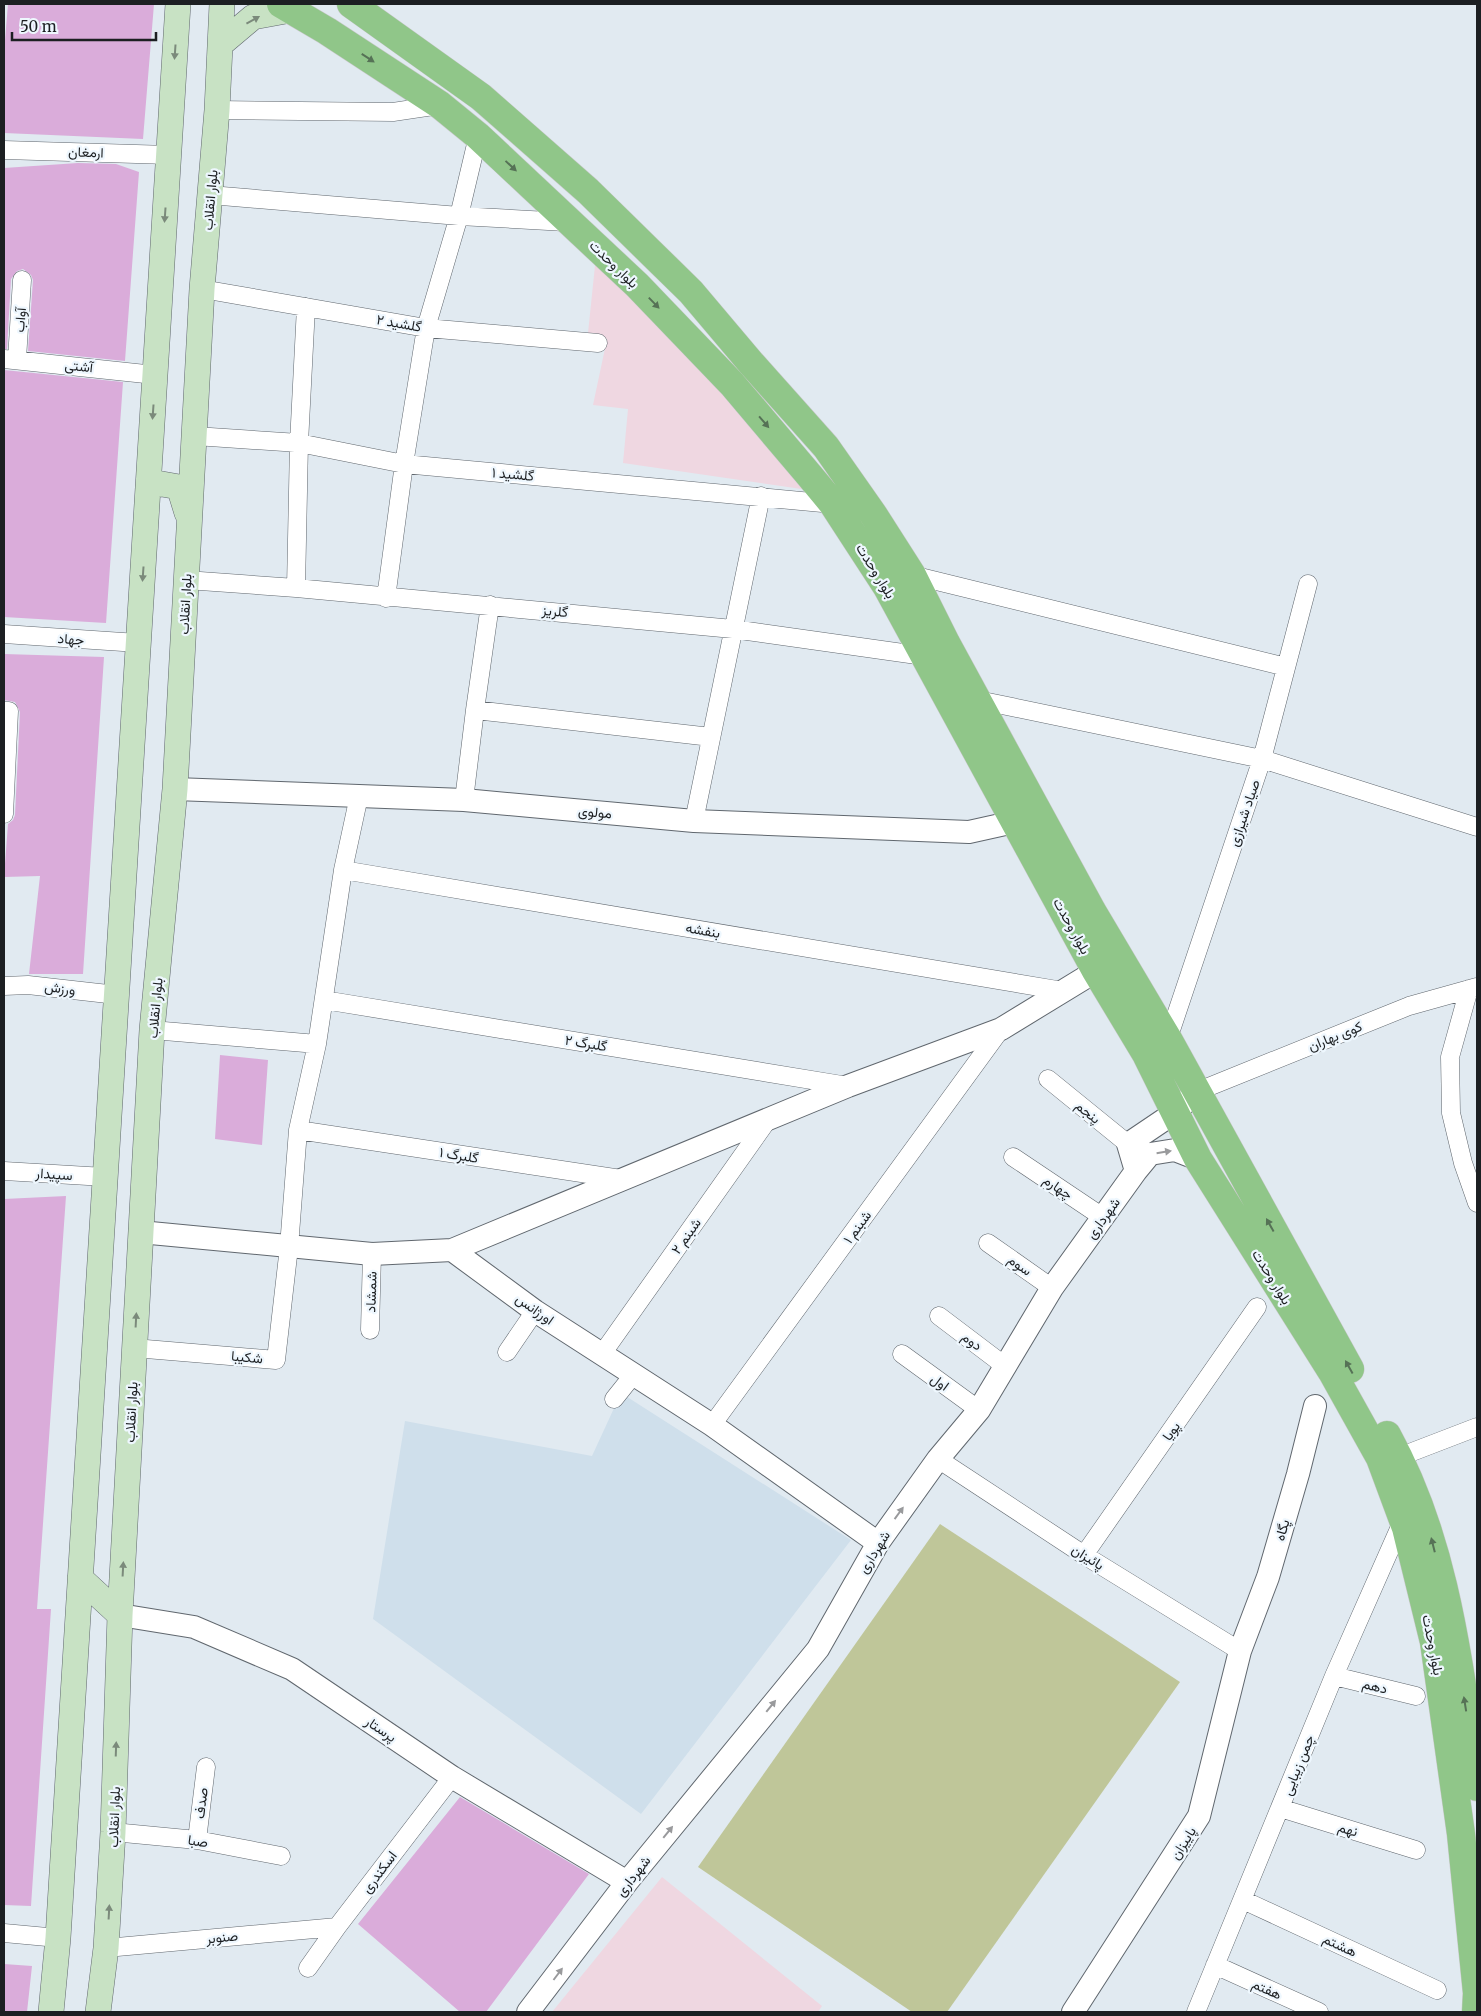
<svg xmlns="http://www.w3.org/2000/svg" width="1481" height="2016" viewBox="0 0 1481 2016" font-family="Merriweather,Vazirmatn,serif">
<rect width="100%" height="100%" fill="#e1eaf1"/>
<path fill="#cfdfeb" d="M 621,1393 L 851,1540 L 641,1814 L 373,1619 L 405,1421 L 592,1456 Z"/>
<path fill="#efd7e1" d="M 596,256 L 829,493 L 623,463 L 628,409 L 593,405 L 607,339 L 588,333 Z
M 662,1877 L 822,2006 L 818,2012 L 552,2012 Z"/>
<path fill="#bfc699" d="M 940,1524 L 1180,1682 L 947,2012 L 912,2012 L 698,1867 Z"/>
<path fill="#daacda" d="M 8,4 L 154,4 L 143,139 L 4,133 L 4,52 Z
M 78,163 L 116,164 L 139,172 L 125,361 L 28,351 L 33,280 L 31,275 L 23,269 L 17,271 L 11,279 L 7,349 L 4,349 L 4,168 Z
M 4,370 L 123,382 L 106,623 L 4,617 Z
M 4,654 L 104,657 L 83,974 L 29,974 L 40,876 L 4,877 L 8,824 L 13,820 L 15,815 L 20,712 L 15,702 L 4,700 Z
M 220,1055 L 268,1060 L 262,1145 L 215,1139 Z
M 66,1196 L 37,1609 L 51,1609 L 31,1906 L 4,1905 L 4,1199 Z
M 460,1797 L 589,1874 L 486,2012 L 460,2012 L 358,1924 Z
M 4,1964 L 32,1966 L 27,2012 L 4,2012 Z"/>
<g fill="none" stroke-linecap="round" stroke-linejoin="round">
<g stroke="#60676e" stroke-width="19">
<path id="minor" d="M 217,110 L 393,112 L 440,105
M 4,150 L 169,155
M 210,195 L 459,216 L 566,222 L 571,224
M 202,289 L 426,328 L 598,343
M 4,359 L 155,375
M 17,359 L 22,280
M 195,436 L 299,443 L 404,464 L 833,504
M 912,575 L 1286,667
M 186,580 L 296,588 L 733,629 L 924,656
M 296,588 L 299,443 L 306,307
M 386,598 L 404,464 L 426,328 L 459,216 L 478,136
M 4,634 L 138,643
M 978,700 L 1262,759 L 1477,827
M 475,710 L 711,737
M 4,711 L 9,711 L 4,814
M 464,800 L 475,710 L 490,605
M 694,821 L 761,496
M 343,870 L 1063,991
M 4,986 L 28,985 L 117,995
M 1469,989 L 1450,1057 L 1451,1113 L 1463,1163 L 1477,1203
M 324,1000 L 848,1086
M 152,1030 L 317,1044
M 1168,1039 L 1262,759 L 1308,584
M 1048,1079 L 1128,1144
M 1196,1092 L 1409,1006 L 1477,987
M 298,1130 L 621,1179
M 1013,1157 L 1104,1218
M 4,1171 L 105,1177
M 988,1243 L 1052,1288
M 939,1316 L 1005,1366
M 370,1330 L 372,1254
M 134,1348 L 276,1360 L 289,1247 L 298,1130 L 317,1044 L 343,870 L 359,796
M 507,1352 L 535,1311
M 602,1354 L 769,1118
M 902,1354 L 979,1410
M 614,1399 L 634,1374
M 712,1425 L 1001,1029
M 1399,1457 L 1477,1427
M 938,1459 L 1084,1555 L 1240,1651
M 1084,1555 L 1257,1307
M 1334,1676 L 1416,1696
M 1280,1808 L 1416,1850
M 113,1832 L 197,1840 L 281,1856
M 197,1840 L 206,1767
M 1243,1900 L 1437,1990
M 4,1933 L 58,1938
M 106,1948 L 337,1927
M 1215,1965 L 1319,2012
M 308,1968 L 337,1927 L 452,1777
M 1196,2012 L 1334,1676 L 1403,1520"/>
</g>
<g stroke="#60676e" stroke-width="24">
<path id="tertiary" d="M 175,789 L 464,800 L 694,821 L 969,832 L 1014,822
M 1136,1171 L 1150,1154 L 1175,1150 L 1198,1159
M 140,1232 L 372,1254 L 452,1250 L 535,1311 L 712,1425 L 878,1543
M 452,1250 L 848,1086 L 1001,1029 L 1096,971
M 120,1615 L 194,1627 L 292,1669 L 452,1777 L 627,1882
M 528,2012 L 627,1882 L 818,1649 L 878,1543 L 938,1459 L 979,1410 L 1052,1288 L 1136,1171 L 1128,1144 L 1174,1113 L 1196,1092
M 1073,2012 L 1199,1816 L 1240,1651 L 1268,1577 L 1298,1474 L 1315,1406"/>
</g>
<g stroke="#60676e" stroke-width="26">
<path id="secondary" d="M 221,44 L 253,17 L 291,10
M 148,486 L 162,484 L 179,487 L 187,513
M 80,1578 L 120,1615
M 51,2012 L 58,1938 L 178,4
M 98,2012 L 106,1948 L 113,1832 L 120,1615 L 152,1030 L 175,789 L 202,289 L 217,110 L 222,4"/>
</g>
<g stroke="#c9c9ca" stroke-width="29">
<path id="primary" d="M 281,4 L 327,31 L 440,105 L 478,136 L 637,285 L 732,384 L 809,475 L 833,504 L 887,587 L 1096,971 L 1146,1054 L 1198,1159 L 1332,1372 L 1380,1458 L 1406,1528 L 1434,1642 L 1461,1834 L 1477,1993 L 1476,2012
M 351,4 L 481,97 L 588,191 L 691,292 L 751,363 L 826,447 L 873,514 L 912,575 L 946,643 L 1092,911 L 1168,1039 L 1350,1369
M 1387,1435 C 1447,1543 1459,1667 1477,1787"/>
</g>
<use href="#minor" stroke="#fff" stroke-width="18"/>
<use href="#tertiary" stroke="#fff" stroke-width="22"/>
<use href="#secondary" stroke="#c8e2c4" stroke-width="25"/>
<use href="#primary" stroke="#90c689" stroke-width="28"/>
</g>
<defs><path id="oneway-solid" d="M-6-.8H1V-3.2L6.5 0L1 3.2V.8H-6Z" transform="scale(1.25)"/></defs>
<g fill="#7b8a7b">
<use href="#oneway-solid" transform="translate(253 20) rotate(-29)"/>
<use href="#oneway-solid" transform="translate(175 52) rotate(94)"/>
<use href="#oneway-solid" transform="translate(165 215) rotate(94)"/>
<use href="#oneway-solid" transform="translate(153 412) rotate(94)"/>
<use href="#oneway-solid" transform="translate(143 574) rotate(94)"/>
<use href="#oneway-solid" transform="translate(136 1320) rotate(-87)"/>
<use href="#oneway-solid" transform="translate(123 1569) rotate(-87)"/>
<use href="#oneway-solid" transform="translate(116 1749) rotate(-88)"/>
<use href="#oneway-solid" transform="translate(109 1912) rotate(-87)"/>
</g>
<g fill="#567256">
<use href="#oneway-solid" transform="translate(368 58) rotate(33)"/>
<use href="#oneway-solid" transform="translate(511 166) rotate(43)"/>
<use href="#oneway-solid" transform="translate(654 303) rotate(46)"/>
<use href="#oneway-solid" transform="translate(764 422) rotate(49)"/>
<use href="#oneway-solid" transform="translate(1270 1225) rotate(-119)"/>
<use href="#oneway-solid" transform="translate(1349 1367) rotate(-119)"/>
<use href="#oneway-solid" transform="translate(1433 1545) rotate(-104)"/>
<use href="#oneway-solid" transform="translate(1465 1704) rotate(-99)"/>
</g>
<g fill="#999a9c">
<use href="#oneway-solid" transform="translate(1164 1152) rotate(-9)"/>
<use href="#oneway-solid" transform="translate(899 1513) rotate(-54)"/>
<use href="#oneway-solid" transform="translate(771 1706) rotate(-51)"/>
<use href="#oneway-solid" transform="translate(668 1832) rotate(-51)"/>
<use href="#oneway-solid" transform="translate(558 1974) rotate(-53)"/>
</g>
<g text-anchor="middle" stroke-width="4.5" stroke-linejoin="round" paint-order="stroke">
<g font-size="14" fill="#1c1f22" stroke="#eef7fe">
<text transform="translate(86 152) rotate(2)" y="5">ارمغان</text>
<text transform="translate(210 200) rotate(-85)" y="5">بلوار انقلاب</text>
<text transform="translate(614 264) rotate(44)" y="5">بلوار وحدت</text>
<text transform="translate(20 320) rotate(-86)" y="5">آواب</text>
<text transform="translate(399 323) rotate(10)" y="5">گلشید ۲</text>
<text transform="translate(79 366) rotate(6)" y="5">آشتی</text>
<text transform="translate(513 474) rotate(5)" y="5">گلشید ۱</text>
<text transform="translate(876 571) rotate(58)" y="5">بلوار وحدت</text>
<text transform="translate(185 604) rotate(-87)" y="5">بلوار انقلاب</text>
<text transform="translate(555 611) rotate(5)" y="5">گلریز</text>
<text transform="translate(71 639) rotate(4)" y="5">جهاد</text>
<text transform="translate(595 812) rotate(5)" y="5">مولوی</text>
<text transform="translate(1244 813) rotate(-71)" y="5">صیاد شیرازی</text>
<text transform="translate(1072 926) rotate(61)" y="5">بلوار وحدت</text>
<text transform="translate(703 930) rotate(10)" y="5">بنفشه</text>
<text transform="translate(60 988) rotate(7)" y="5">ورزش</text>
<text transform="translate(155 1008) rotate(-85)" y="5">بلوار انقلاب</text>
<text transform="translate(1335 1036) rotate(-22)" y="5">کوی بهاران</text>
<text transform="translate(586 1043) rotate(9)" y="5">گلبرگ ۲</text>
<text transform="translate(1088 1112) rotate(39)" y="5">پنجم</text>
<text transform="translate(459 1155) rotate(9)" y="5">گلبرگ ۱</text>
<text transform="translate(54 1174) rotate(4)" y="5">سپیدار</text>
<text transform="translate(1058 1187) rotate(34)" y="5">چهارم</text>
<text transform="translate(1103 1218) rotate(-54)" y="5">شهرداری</text>
<text transform="translate(857 1227) rotate(-54)" y="5">شبنم ۱</text>
<text transform="translate(686 1236) rotate(-55)" y="5">شبنم ۲</text>
<text transform="translate(1020 1265) rotate(35)" y="5">سوم</text>
<text transform="translate(1272 1277) rotate(58)" y="5">بلوار وحدت</text>
<text transform="translate(371 1292) rotate(-88)" y="5">شمشاد</text>
<text transform="translate(535 1309) rotate(35)" y="5">اورژانس</text>
<text transform="translate(972 1341) rotate(36)" y="5">دوم</text>
<text transform="translate(247 1357) rotate(5)" y="5">شکیبا</text>
<text transform="translate(940 1382) rotate(36)" y="5">اول</text>
<text transform="translate(131 1412) rotate(-87)" y="5">بلوار انقلاب</text>
<text transform="translate(1171 1431) rotate(-55)" y="5">پویا</text>
<text transform="translate(1282 1530) rotate(-74)" y="5">پگاه</text>
<text transform="translate(874 1552) rotate(-58)" y="5">شهرداری</text>
<text transform="translate(1088 1557) rotate(32)" y="5">پائیزان</text>
<text transform="translate(1433 1645) rotate(79)" y="5">بلوار وحدت</text>
<text transform="translate(1375 1686) rotate(14)" y="5">دهم</text>
<text transform="translate(381 1729) rotate(34)" y="5">پرستار</text>
<text transform="translate(1298 1765) rotate(-68)" y="5">چمن زیبایی</text>
<text transform="translate(201 1803) rotate(-83)" y="5">صدف</text>
<text transform="translate(114 1817) rotate(-88)" y="5">بلوار انقلاب</text>
<text transform="translate(1348 1829) rotate(17)" y="5">نهم</text>
<text transform="translate(198 1841) rotate(8)" y="5">صبا</text>
<text transform="translate(1183 1843) rotate(-58)" y="5">پاییزان</text>
<text transform="translate(379 1872) rotate(-53)" y="5">اسکندری</text>
<text transform="translate(633 1876) rotate(-52)" y="5">شهرداری</text>
<text transform="translate(222 1937) rotate(-5)" y="5">صنوبر</text>
<text transform="translate(1340 1945) rotate(25)" y="5">هشتم</text>
<text transform="translate(1267 1989) rotate(24)" y="5">هفتم</text>
</g>
</g>
<rect width="1481" height="2016" fill="none" stroke="#1c1f22" stroke-width="10"/>
<path d="M12 32v8h144v-8" fill="none" stroke="#1c1f22" stroke-width="2.5"/>
<text x="20" y="32" font-size="15" fill="#1c1f22" stroke="#eef7fe" stroke-width="4" paint-order="stroke">50 m</text>
</svg>
